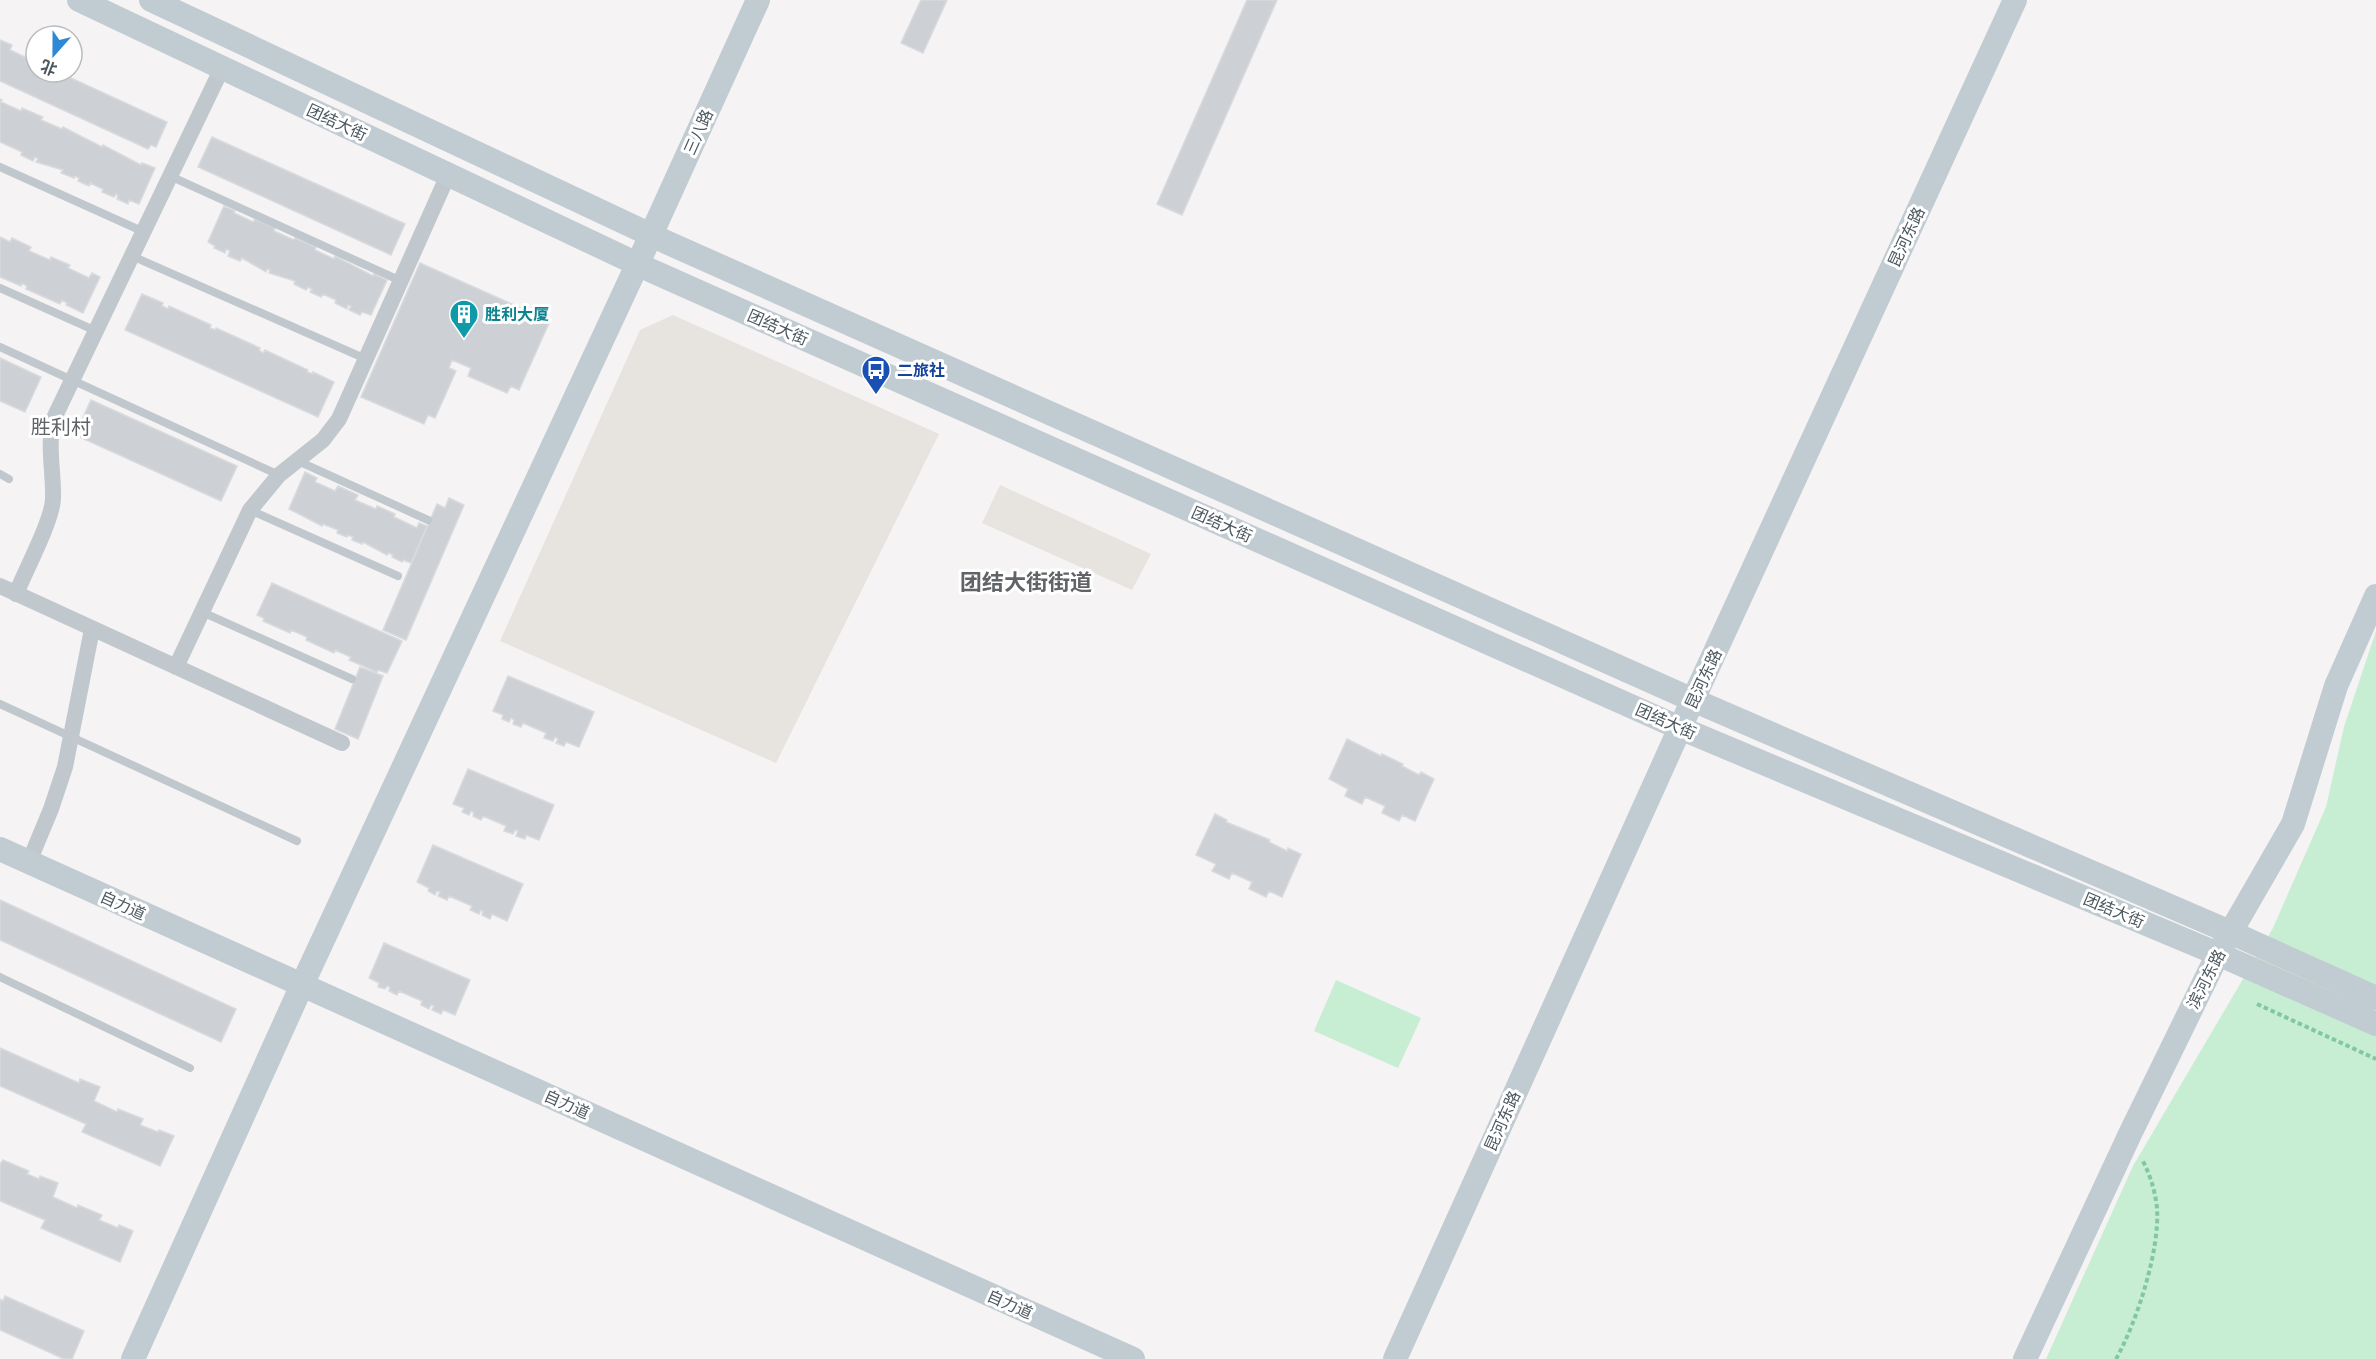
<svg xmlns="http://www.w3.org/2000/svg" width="2376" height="1359" viewBox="0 0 2376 1359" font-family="'Nunito Sans','Noto Sans SC',sans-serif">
<rect width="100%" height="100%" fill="#f5f3f3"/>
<path fill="#e7e4df" d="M 673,315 L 939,434 L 776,763 L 500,641 L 640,330 Z
M 1000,485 L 1151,554 L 1132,590 L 982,523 Z"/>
<path fill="#c7edd2" d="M 2376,631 L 2376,1359 L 2046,1359 L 2133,1166 L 2273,928 L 2326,807 L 2344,727 Z
M 1336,980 L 1421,1018 L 1398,1068 L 1314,1031 Z"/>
<path fill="#cdd1d5" stroke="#d8dadd" stroke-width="1.5" d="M 921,0 L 947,0 L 923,53 L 901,43 Z
M 1247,0 L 1277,0 L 1182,215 L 1157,204 Z
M 0,40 L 12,45 L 10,50 L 36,62 L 36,72 L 58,72 L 167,122 L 156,147 L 151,145 L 148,149 L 0,81 Z
M 0,99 L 2,100 L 1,102 L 21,111 L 22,108 L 43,117 L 41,120 L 62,129 L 63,127 L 102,147 L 103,145 L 141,165 L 142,163 L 155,168 L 139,204 L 129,200 L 128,204 L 117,199 L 118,196 L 116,194 L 114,197 L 102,192 L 103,189 L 90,183 L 89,186 L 78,181 L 79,178 L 75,176 L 74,178 L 61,173 L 63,170 L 36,162 L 38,159 L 35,157 L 33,161 L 21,155 L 22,152 L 0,142 Z
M 212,137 L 405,224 L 391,255 L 198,167 Z
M 224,206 L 235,211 L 234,213 L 253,222 L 255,219 L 275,228 L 274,231 L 294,240 L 295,238 L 316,247 L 315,250 L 334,259 L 335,256 L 373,276 L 374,274 L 387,280 L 371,315 L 362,312 L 360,315 L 349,310 L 351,306 L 348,305 L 347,309 L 335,303 L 336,300 L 323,294 L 321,297 L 310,292 L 312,289 L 308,287 L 306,290 L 294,284 L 295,281 L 269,273 L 270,270 L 267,269 L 266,272 L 242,258 L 240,261 L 228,256 L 230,251 L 226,249 L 225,253 L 214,248 L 215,246 L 208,242 Z
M 0,237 L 10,242 L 12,238 L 31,247 L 29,251 L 50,260 L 51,257 L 70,265 L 68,268 L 89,278 L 92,273 L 100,277 L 83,313 L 66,305 L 67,303 L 62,300 L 60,304 L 26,289 L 27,286 L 22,283 L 21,286 L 0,277 Z
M 420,263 L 550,321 L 519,390 L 511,386 L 507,393 L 468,376 L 471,368 L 452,360 L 449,368 L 456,371 L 435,418 L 428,415 L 424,424 L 361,397 Z
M 142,294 L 163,303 L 162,306 L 168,309 L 169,306 L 211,325 L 210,328 L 215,330 L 216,328 L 260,348 L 259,350 L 263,353 L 265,350 L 308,370 L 307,372 L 313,374 L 313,372 L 334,382 L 318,417 L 125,330 Z
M 0,358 L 41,377 L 25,412 L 0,401 Z
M 91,400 L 237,466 L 221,501 L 75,435 Z
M 305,472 L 317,478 L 315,482 L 335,491 L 338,486 L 358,495 L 355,500 L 376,509 L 377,506 L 395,514 L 394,517 L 417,528 L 419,523 L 427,526 L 411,563 L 403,560 L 402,562 L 392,557 L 393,555 L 389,553 L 387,555 L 363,542 L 362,544 L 352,540 L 353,537 L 348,535 L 347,537 L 337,533 L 338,530 L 323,524 L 322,526 L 289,509 Z
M 449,498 L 464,505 L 406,640 L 383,630 L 437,504 L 445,508 Z
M 272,583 L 402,641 L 387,673 L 378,670 L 377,672 L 349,660 L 351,657 L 335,650 L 334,653 L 306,640 L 307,637 L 291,630 L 290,633 L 263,621 L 264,618 L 257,615 Z
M 360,667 L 383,676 L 358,739 L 335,729 Z
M 508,676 L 594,712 L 579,747 L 566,742 L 564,746 L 556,743 L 558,739 L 555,737 L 553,741 L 544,738 L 546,733 L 523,723 L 521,727 L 513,724 L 514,720 L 511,718 L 509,722 L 502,719 L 503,715 L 493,711 Z
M 1347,739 L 1381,756 L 1382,754 L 1403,764 L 1402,766 L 1419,775 L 1421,772 L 1434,779 L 1415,821 L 1402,815 L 1399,821 L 1382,813 L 1385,806 L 1365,797 L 1362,804 L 1345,796 L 1348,789 L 1329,779 Z
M 468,769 L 554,805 L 539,840 L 526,835 L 525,839 L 516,836 L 518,831 L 515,830 L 513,834 L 504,831 L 506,826 L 483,816 L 481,820 L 473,816 L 474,813 L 471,811 L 469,815 L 462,812 L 464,808 L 453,804 Z
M 1215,814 L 1227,820 L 1226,822 L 1270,840 L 1269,842 L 1287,851 L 1288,848 L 1301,854 L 1282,897 L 1269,891 L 1266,897 L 1249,889 L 1252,882 L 1232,873 L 1229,879 L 1212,871 L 1216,864 L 1196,855 Z
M 433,845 L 523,884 L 507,921 L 492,914 L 490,919 L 482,915 L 483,911 L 481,910 L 479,914 L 470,910 L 472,906 L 449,896 L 447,900 L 438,896 L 440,892 L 437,891 L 435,895 L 428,891 L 429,888 L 417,882 Z
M 0,900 L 236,1009 L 221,1042 L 0,940 Z
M 384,943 L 470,980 L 455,1015 L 443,1010 L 441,1014 L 432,1010 L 434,1006 L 431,1005 L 429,1009 L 421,1005 L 422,1001 L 399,991 L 397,995 L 389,991 L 390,987 L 387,986 L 385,989 L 378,987 L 379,983 L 369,978 Z
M 0,1048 L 79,1083 L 80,1079 L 100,1087 L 94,1101 L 117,1112 L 118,1109 L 143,1119 L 140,1125 L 158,1132 L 159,1130 L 174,1136 L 160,1166 L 82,1132 L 86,1124 L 0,1086 Z
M 3,1160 L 29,1171 L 27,1174 L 39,1179 L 40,1176 L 58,1183 L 53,1197 L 77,1208 L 78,1205 L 102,1215 L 99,1220 L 118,1228 L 119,1225 L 133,1231 L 120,1262 L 41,1228 L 45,1220 L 0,1201 L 0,1164 Z
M 5,1296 L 84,1331 L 72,1359 L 64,1359 L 0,1330 L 0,1299 L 3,1301 Z"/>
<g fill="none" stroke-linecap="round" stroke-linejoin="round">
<path stroke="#82c89e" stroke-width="4" stroke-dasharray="4.5 3" stroke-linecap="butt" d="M 2257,1004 L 2376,1059
M 2116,1359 C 2137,1322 2160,1250 2157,1208 C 2155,1190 2150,1175 2142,1159"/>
<path stroke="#c0c8ce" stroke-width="8" d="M 0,167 L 144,232
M 170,176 L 401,281
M 132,256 L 366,359
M 0,288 L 96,331
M 0,347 L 279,475
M 298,461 L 428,520
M 0,474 L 9,479
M 250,510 L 398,576
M 202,612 L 352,679
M 0,704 L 297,841
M 0,977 L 190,1068"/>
<path stroke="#c0c8ce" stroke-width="16" d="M 0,586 L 342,743
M 16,594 C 25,571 52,521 53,499 C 54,471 46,443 55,416 L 222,68
M 176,667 L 250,510 L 279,475 L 323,440 L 339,419 L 448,175
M 29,862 L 51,809 L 65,767 L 92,629"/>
<path stroke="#c1cbd2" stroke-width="24" d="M 79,0 L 652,271 L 1680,728 L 2218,954 L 2376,1024
M 151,0 L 666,242 L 1693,700 L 2230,932 L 2376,998
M 0,849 L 1133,1359
M 133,1359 L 302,985 L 651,235 L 758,0
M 1395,1359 L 1680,728 L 2015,0
M 2025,1359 L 2130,1134 L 2218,954 L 2293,824 L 2336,686 L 2376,596"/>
</g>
<defs>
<g id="building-pin" transform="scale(1.5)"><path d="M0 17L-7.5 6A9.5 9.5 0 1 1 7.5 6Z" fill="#0f9aa8" stroke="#fff"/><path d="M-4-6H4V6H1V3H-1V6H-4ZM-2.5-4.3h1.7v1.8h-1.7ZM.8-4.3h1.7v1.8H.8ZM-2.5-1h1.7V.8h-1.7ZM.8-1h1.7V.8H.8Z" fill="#fff"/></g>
<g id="bus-pin" transform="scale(1.5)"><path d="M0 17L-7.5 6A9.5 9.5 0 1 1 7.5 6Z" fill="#1a4fb4" stroke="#fff"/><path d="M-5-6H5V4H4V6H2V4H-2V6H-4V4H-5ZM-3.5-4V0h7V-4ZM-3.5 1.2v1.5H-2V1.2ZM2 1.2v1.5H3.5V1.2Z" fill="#fff"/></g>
</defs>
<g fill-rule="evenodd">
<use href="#building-pin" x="464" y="314"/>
<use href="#bus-pin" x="876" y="370"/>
</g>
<g text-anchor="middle" stroke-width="6" stroke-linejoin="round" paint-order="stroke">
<g font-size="16" fill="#4c585f" stroke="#fff">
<text transform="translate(337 122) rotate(25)" y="6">团结大街</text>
<text transform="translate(698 132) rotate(-66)" y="6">三八路</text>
<text transform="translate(1906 237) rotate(-65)" y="6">昆河东路</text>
<text transform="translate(778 327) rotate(24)" y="6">团结大街</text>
<text transform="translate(1222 524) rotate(24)" y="6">团结大街</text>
<text transform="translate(1703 679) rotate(-65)" y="6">昆河东路</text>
<text transform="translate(1666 721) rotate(24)" y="6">团结大街</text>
<text transform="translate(123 905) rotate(24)" y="6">自力道</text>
<text transform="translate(2114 910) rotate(23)" y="6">团结大街</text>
<text transform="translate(2206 979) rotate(-63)" y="6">滨河东路</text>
<text transform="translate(567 1104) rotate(24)" y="6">自力道</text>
<text transform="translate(1502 1121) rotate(-66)" y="6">昆河东路</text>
<text transform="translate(1010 1304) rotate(24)" y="6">自力道</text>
</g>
<g font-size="16" font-weight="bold" fill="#0d838f" stroke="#fff" text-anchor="start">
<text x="485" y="320">胜利大厦</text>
</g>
<g font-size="16" font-weight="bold" fill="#164399" stroke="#fff" text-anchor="start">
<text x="897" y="376">二旅社</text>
</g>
<g font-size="20" fill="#606467" stroke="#fff">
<text x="61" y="434">胜利村</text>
</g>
<g font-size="22" font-weight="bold" fill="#606467" stroke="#fff">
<text x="1026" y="590">团结大街街道</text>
</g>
</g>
<g transform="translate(54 54) rotate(201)"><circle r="28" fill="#ffffff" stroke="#b7bcbf" stroke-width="1.5"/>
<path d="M0-4.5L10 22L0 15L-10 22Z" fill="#2d89d5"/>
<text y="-9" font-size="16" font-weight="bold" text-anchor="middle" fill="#4c585f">北</text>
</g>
</svg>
